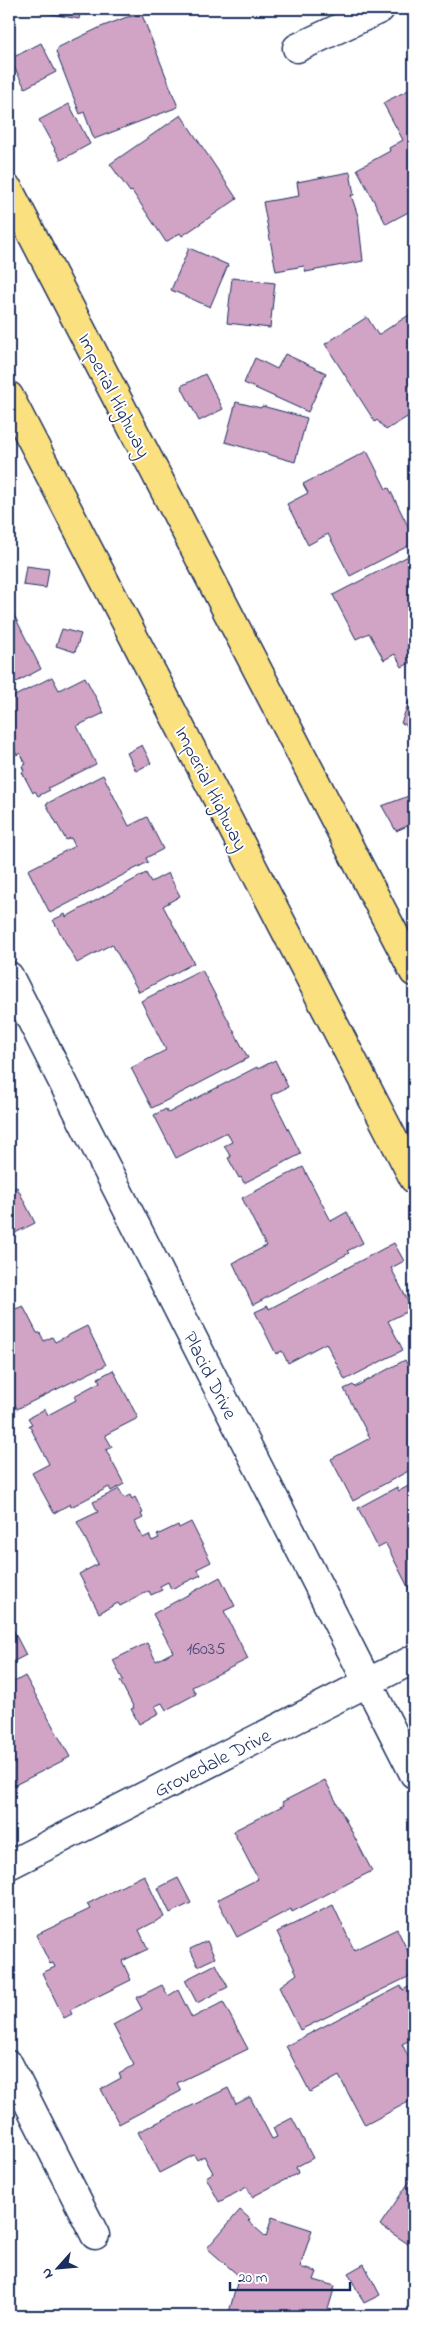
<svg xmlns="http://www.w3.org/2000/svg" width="423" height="2325" viewBox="0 0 423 2325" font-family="'Indie Flower',sans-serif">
<rect width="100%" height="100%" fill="#fff"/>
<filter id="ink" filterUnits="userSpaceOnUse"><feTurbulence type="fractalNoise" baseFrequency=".02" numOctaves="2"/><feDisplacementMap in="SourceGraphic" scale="10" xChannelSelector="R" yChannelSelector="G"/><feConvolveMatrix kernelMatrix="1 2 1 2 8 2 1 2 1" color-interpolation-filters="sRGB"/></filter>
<g filter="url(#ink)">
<path fill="#d1a4c6" stroke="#1b2f5e" d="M 24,9 L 81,9 L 79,19 Z
M 142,15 L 178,107 L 94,139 L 84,112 L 80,114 L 56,52 L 59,47 L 101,27 L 127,17 Z
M 41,43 L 56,72 L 25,88 L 10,59 Z
M 414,87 L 414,209 L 386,224 L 357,169 L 390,151 L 389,148 L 403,140 L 383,103 Z
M 69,104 L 90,144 L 61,160 L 39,120 Z
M 181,115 L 237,199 L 182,236 L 180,233 L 166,242 L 132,191 L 130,192 L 110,164 Z
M 350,172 L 354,195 L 351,195 L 358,216 L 363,261 L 306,272 L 304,266 L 276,271 L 263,202 L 299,196 L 297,182 Z
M 189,248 L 228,265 L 210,307 L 171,290 Z
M 232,278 L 275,283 L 270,328 L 227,323 Z
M 409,315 L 414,324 L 414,413 L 386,430 L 377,420 L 375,422 L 325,344 L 367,317 L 378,335 Z
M 285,354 L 326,373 L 308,412 L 244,383 L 255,358 L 277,369 Z
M 205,374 L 223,409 L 199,421 L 181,386 Z
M 236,402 L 261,408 L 262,406 L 307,418 L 295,462 L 225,442 Z
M 367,451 L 386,489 L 389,488 L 414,538 L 414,543 L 350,576 L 328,534 L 308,545 L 287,504 L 308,493 L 303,484 Z
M 414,553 L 414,661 L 402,667 L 395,654 L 384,660 L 369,633 L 356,639 L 333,595 Z
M 26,566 L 49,569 L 46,588 L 23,585 Z
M 9,605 L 41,669 L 9,686 Z
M 62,629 L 81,634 L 75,652 L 56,646 Z
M 52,677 L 59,690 L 85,677 L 104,713 L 77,726 L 96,764 L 48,788 L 50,790 L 38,796 L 35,791 L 33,793 L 22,772 L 24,771 L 22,766 L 26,764 L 20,753 L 17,755 L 13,748 L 9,751 L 9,699 Z
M 414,688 L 414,728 L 401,723 Z
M 142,745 L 151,763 L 136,771 L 127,753 Z
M 103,775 L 129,826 L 147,817 L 163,849 L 146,858 L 148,862 L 50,913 L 28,870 L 75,846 L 71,838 L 66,840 L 46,804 Z
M 414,794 L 414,823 L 396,831 L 382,806 Z
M 146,873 L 151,882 L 168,873 L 180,896 L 163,906 L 194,963 L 139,992 L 112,944 L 77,963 L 53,920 L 65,914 L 66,917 Z
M 202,970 L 248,1058 L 152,1108 L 131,1068 L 166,1050 L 141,1001 Z
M 275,1060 L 288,1087 L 271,1095 L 301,1154 L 244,1183 L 241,1177 L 239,1178 L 228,1158 L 231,1157 L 224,1146 L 232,1142 L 227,1132 L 176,1158 L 154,1115 L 166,1109 L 168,1113 L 257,1067 L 258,1069 Z
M 303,1167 L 331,1221 L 347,1212 L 363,1243 L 347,1251 L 349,1253 L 253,1305 L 233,1263 L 266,1246 L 242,1198 Z
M 9,1181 L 13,1189 L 17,1187 L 35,1223 L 9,1236 Z
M 394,1243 L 404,1261 L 391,1268 L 412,1309 L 388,1321 L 403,1350 L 345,1380 L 326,1343 L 288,1363 L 282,1351 L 276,1354 L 255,1312 L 268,1306 L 269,1309 Z
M 10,1303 L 13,1310 L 23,1306 L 37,1333 L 40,1333 L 44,1341 L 52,1337 L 55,1342 L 87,1326 L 106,1365 L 17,1409 L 9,1392 Z
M 405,1360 L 414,1377 L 414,1468 L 353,1501 L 331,1459 L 370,1438 L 344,1389 L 353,1385 L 355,1387 Z
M 113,1370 L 138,1418 L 105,1435 L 112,1447 L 106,1450 L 124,1484 L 111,1491 L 109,1487 L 71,1507 L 70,1504 L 54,1513 L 32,1473 L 49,1464 L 29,1425 L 32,1424 L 28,1418 L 45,1409 L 48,1415 L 76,1400 L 74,1396 L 100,1382 L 98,1378 Z
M 414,1483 L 414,1588 L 410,1591 L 386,1544 L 378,1548 L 358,1508 L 397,1487 L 399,1491 Z
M 119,1489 L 124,1498 L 130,1495 L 132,1499 L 135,1497 L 143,1513 L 141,1514 L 143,1518 L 135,1522 L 143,1538 L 149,1535 L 152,1541 L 159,1538 L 157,1535 L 178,1525 L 179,1528 L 191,1522 L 211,1562 L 197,1569 L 201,1575 L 171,1589 L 168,1582 L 160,1586 L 162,1590 L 151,1595 L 149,1591 L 120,1606 L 118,1603 L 99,1613 L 79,1574 L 98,1564 L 77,1522 L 98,1512 L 93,1502 Z
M 220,1577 L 235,1606 L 224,1611 L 248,1659 L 192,1687 L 196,1694 L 166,1710 L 162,1703 L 155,1706 L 159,1713 L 139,1724 L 131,1709 L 134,1708 L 120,1681 L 123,1680 L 113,1660 L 147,1643 L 156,1661 L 173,1652 L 153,1614 Z
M 9,1622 L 26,1655 L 9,1664 Z
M 25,1676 L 70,1757 L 11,1787 L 9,1783 L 9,1685 Z
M 325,1780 L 372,1871 L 292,1912 L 291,1909 L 237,1937 L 217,1900 L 258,1879 L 233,1831 L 284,1805 L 282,1802 Z
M 144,1875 L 164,1917 L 139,1930 L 148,1949 L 122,1961 L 131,1980 L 70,2010 L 72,2014 L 64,2018 L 42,1973 L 55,1967 L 53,1963 L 50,1964 L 36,1935 L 90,1909 L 87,1904 Z
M 178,1878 L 191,1903 L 170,1913 L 158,1888 Z
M 333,1905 L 354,1950 L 397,1929 L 414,1964 L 414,1974 L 300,2030 L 279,1987 L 297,1974 L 277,1932 Z
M 207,1941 L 215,1958 L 198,1966 L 190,1949 Z
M 216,1964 L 228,1987 L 197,2003 L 185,1980 Z
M 414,1984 L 414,2038 L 402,2044 L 414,2068 L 414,2099 L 365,2125 L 339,2076 L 310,2092 L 286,2046 L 401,1986 L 403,1990 Z
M 162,1985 L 168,1996 L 178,1990 L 192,2018 L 223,2002 L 248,2049 L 177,2083 L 181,2091 L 119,2124 L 101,2089 L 121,2078 L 119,2074 L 134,2065 L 113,2025 L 142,2009 L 136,1998 Z
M 228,2088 L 236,2104 L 250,2097 L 272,2139 L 277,2137 L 273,2128 L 292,2118 L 313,2158 L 296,2167 L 298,2173 L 252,2197 L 247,2187 L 219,2202 L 206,2177 L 213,2173 L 204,2156 L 197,2160 L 194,2155 L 159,2173 L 138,2132 Z
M 414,2175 L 414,2248 L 380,2225 Z
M 240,2210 L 250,2219 L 248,2221 L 266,2237 L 272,2217 L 312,2230 L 300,2267 L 317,2272 L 314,2280 L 335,2286 L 326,2316 L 228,2316 L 239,2276 L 207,2248 Z
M 364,2264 L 380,2295 L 364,2303 L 348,2273 Z"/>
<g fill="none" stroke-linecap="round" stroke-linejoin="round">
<g stroke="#1b2f5e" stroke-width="31">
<path id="minor" d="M 297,48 L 380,9
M 9,976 L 414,1774
M 9,1865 L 414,1659
M 9,2065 L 95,2235"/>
</g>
<g stroke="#1b2f5e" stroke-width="31">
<path id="major" d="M 9,190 L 414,972
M 9,396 L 414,1179"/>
</g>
<use href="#minor" stroke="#fff" stroke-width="28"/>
<use href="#major" stroke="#fbe080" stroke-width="28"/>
</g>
</g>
<g text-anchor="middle" stroke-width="4" stroke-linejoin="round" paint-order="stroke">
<g font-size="18" fill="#484c78">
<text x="206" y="1654">16035</text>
</g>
<g font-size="20" fill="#1b2f5e" stroke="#fff">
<text transform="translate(115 395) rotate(63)" y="7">Imperial Highway</text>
<text transform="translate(212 788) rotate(63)" y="7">Imperial Highway</text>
<text transform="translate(211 1375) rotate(63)" y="7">Placid Drive</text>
<text transform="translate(212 1762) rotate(-27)" y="7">Grovedale Drive</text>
</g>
</g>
<rect width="423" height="2325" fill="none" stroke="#fff" stroke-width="30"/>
<rect x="15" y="15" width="393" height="2295" fill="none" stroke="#1b2f5e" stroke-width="2" filter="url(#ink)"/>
<g transform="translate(58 2268) rotate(243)" stroke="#ffffff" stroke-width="4" paint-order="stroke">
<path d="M0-4L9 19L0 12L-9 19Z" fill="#1b2f5e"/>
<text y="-8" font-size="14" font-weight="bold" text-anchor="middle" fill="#1b2f5e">N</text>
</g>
<path d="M230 2282v8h120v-8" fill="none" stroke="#1b2f5e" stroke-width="2.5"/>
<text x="238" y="2282" font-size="15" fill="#1b2f5e" stroke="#ffffff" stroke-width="4" paint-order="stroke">20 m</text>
</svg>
